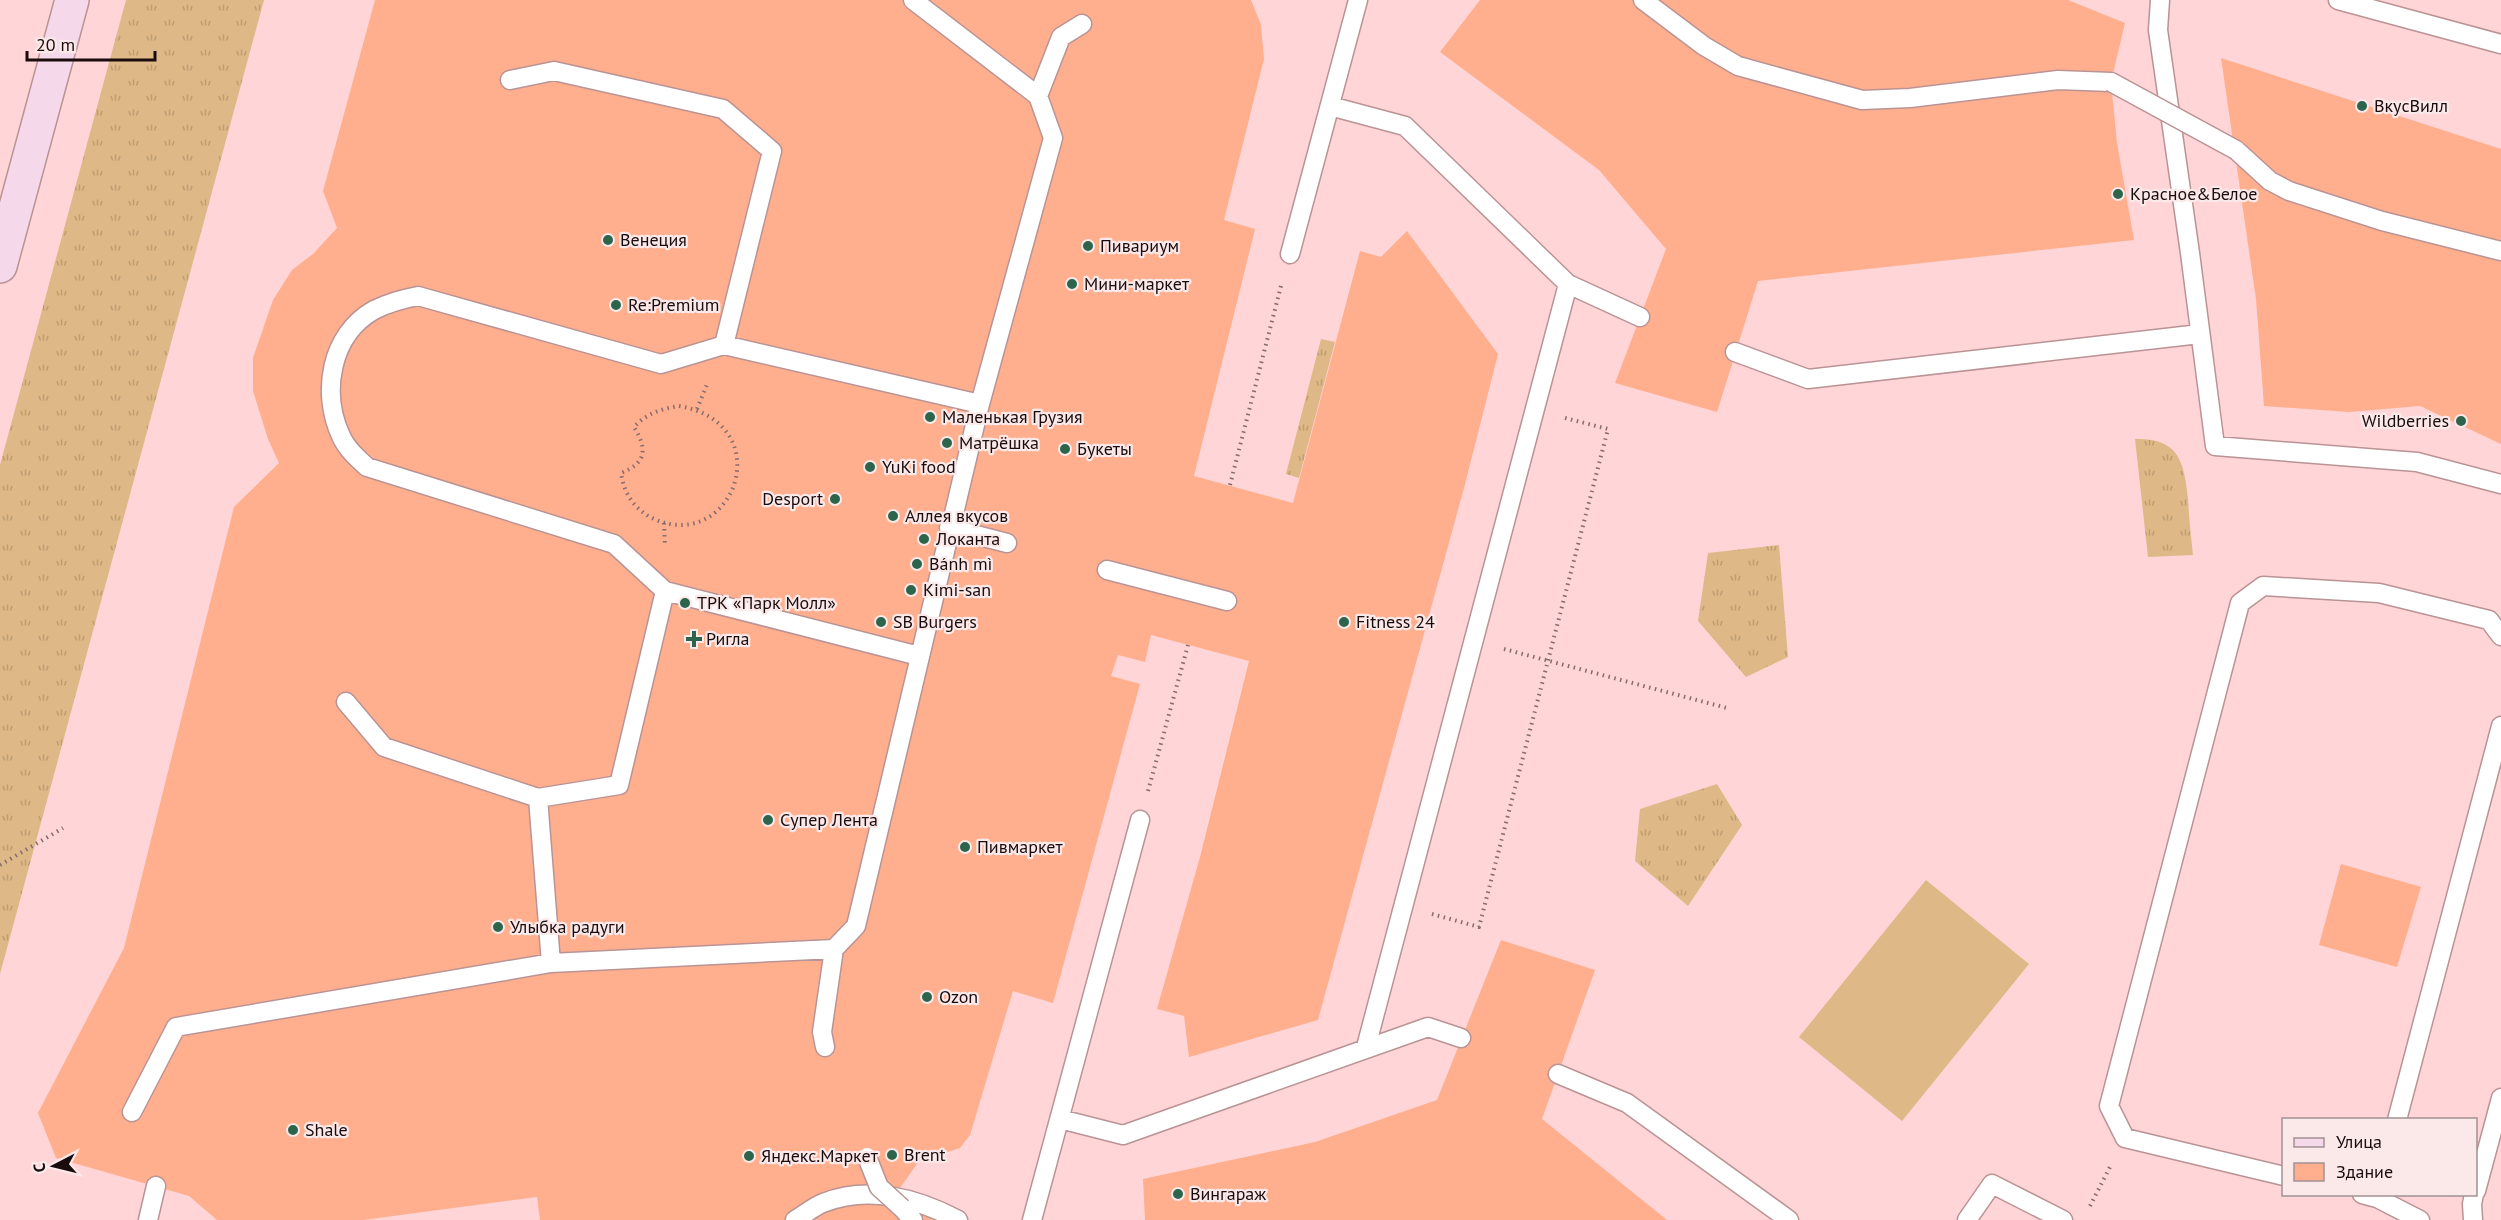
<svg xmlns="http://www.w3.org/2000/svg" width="2501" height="1220" viewBox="0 0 2501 1220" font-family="'PT Sans',sans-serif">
<defs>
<pattern id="grass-tufts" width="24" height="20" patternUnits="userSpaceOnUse" patternTransform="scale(1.5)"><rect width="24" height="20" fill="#deb886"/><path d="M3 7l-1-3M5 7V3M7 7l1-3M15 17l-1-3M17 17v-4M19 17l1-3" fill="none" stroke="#be9d72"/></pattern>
</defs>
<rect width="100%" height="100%" fill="#ffd5d7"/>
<path fill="url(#grass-tufts)" d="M 126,0 L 264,0 L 0,974 L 0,465 Z
M 1321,339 L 1335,342 L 1299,478 L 1286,474 Z
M 2135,439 C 2179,438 2184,461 2188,499 C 2189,518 2191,536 2193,555 L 2148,557 Z
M 1779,545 L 1788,657 L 1746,677 L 1698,621 L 1708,553 Z
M 1717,784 L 1742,825 L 1688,906 L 1635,861 L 1640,809 Z"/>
<path fill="#deb886" d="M 1926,880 L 2029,964 L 1902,1121 L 1799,1037 Z"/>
<path fill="#ffaf8d" d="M 375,0 L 1251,0 L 1261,25 L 1264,59 L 1224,220 L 1255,229 L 1194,476 L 1293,503 L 1360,251 L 1381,257 L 1407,231 L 1498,354 L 1464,488 L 1318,1020 L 1189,1057 L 1184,1016 L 1157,1009 L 1200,857 L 1249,661 L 1151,635 L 1145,662 L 1118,655 L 1111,676 L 1140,684 L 1053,1003 L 1013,991 L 970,1135 L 960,1148 L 919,1161 L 900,1188 L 919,1197 L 942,1220 L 540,1220 L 537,1197 L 363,1220 L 217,1220 L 189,1196 L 56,1158 L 38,1113 L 124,948 L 234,507 L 279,463 L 268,439 L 253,391 L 253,358 L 273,300 L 292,270 L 313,254 L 337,228 L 323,191 Z
M 1480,0 L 2068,0 L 2125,23 L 2111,82 L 2117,143 L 2134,240 L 1758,281 L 1717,412 L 1615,383 L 1666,249 L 1599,170 L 1440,52 Z
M 2221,58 L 2501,149 L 2501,444 L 2420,406 L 2349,412 L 2264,406 L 2256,299 Z
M 2341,864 L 2421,887 L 2397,967 L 2319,945 Z
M 1501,940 L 1595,970 L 1542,1119 L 1667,1220 L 1145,1220 L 1143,1179 L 1315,1142 L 1437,1100 Z"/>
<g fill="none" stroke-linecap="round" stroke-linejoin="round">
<g stroke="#ba9395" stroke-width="21">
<path id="lane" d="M 913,0 L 1038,96
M 1643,0 L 1704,46 L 1738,66 L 1862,100 L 1910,98 L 2058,80 L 2111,82
M 2160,0 L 2158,30 L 2190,253 L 2215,446 L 2417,462 L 2501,484
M 2338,0 L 2501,44
M 510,80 L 554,71 L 723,109 L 772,151 L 724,345 L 661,364 L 418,296 C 402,299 388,303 374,310 C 330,335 321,393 341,436 C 346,448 357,458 367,467 L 614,544 L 665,591
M 1330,106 L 1405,126 L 1568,284 L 1640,317
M 2236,150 L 2270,181 L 2289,191 L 2382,221 L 2501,251
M 1290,254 L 1358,0
M 724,345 L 980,404
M 1735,352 L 1808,379 L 2200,334
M 949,528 L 1007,543
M 1107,570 L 1227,601
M 346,702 L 384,747 L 538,798 L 551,963
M 538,798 L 619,785 L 665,591 L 919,656
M 825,1047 L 822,1032 L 834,949 L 856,926 L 980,404 L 1053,138 L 1038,96 L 1061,37 L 1082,24
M 1366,1047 L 1568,284
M 1558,1074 L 1627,1103 L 1789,1220
M 132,1112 L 176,1027 L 551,963 L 834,949
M 1060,1119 L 1123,1135 L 1428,1027 L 1461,1038
M 2397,1120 L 2501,726
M 2284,1176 L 2125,1138 L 2109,1106 L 2240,603 L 2263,586 L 2379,593 L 2489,620 L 2501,636
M 2476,1191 L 2501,1098
M 2362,1194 L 2377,1198 L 2420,1220
M 902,1208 L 913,1220
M 148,1220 L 156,1186
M 795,1220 C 804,1215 813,1207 823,1203 C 868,1185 917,1198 958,1220
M 1032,1220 L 1140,820
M 1967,1220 L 1992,1184 L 2063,1220
M 2473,1220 L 2472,1204 L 2474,1194"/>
</g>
<g stroke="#ba9395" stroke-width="36">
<path id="secondary" d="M 0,266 L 72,0"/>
</g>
<path stroke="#876c6d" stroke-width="4" stroke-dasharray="1.5 4.5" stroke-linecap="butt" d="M 679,406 C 781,424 734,554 654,519 C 635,510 624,494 621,473 C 646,463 648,450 634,427 C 647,413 661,409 679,406 Z
M 697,409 L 708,382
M 1230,485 L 1282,282
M 664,523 L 665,547
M 1504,649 L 1727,708
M 1148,791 L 1188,645
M 0,865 L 63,828
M 1432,914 L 1479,927 L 1608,429 L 1565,418
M 2090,1206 L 2111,1165"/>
<use href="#lane" stroke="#fff" stroke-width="18"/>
<use href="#secondary" stroke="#f5d8ea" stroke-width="33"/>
<g stroke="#ba9395" stroke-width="21" stroke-linecap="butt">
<path id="lane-bridge" d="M 2111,82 L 2236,150
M 867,1157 L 879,1187 L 902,1208"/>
</g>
<use href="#lane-bridge" stroke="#fff" stroke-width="18"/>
</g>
<g fill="#2d654c" stroke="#fbe9ea" stroke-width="2">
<circle cx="2362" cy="106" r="6"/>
<circle cx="2118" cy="194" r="6"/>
<circle cx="608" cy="240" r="6"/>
<circle cx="1088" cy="246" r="6"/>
<circle cx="1072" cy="284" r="6"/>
<circle cx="616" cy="305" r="6"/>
<circle cx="930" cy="417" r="6"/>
<circle cx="2461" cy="421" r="6"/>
<circle cx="947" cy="443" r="6"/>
<circle cx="1065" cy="449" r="6"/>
<circle cx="870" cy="467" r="6"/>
<circle cx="835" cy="499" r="6"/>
<circle cx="893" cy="516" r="6"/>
<circle cx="924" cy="539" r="6"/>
<circle cx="917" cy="564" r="6"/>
<circle cx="911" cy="590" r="6"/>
<circle cx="685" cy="603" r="6"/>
<circle cx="881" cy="622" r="6"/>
<circle cx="1344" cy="622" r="6"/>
<path d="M691 630h6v6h6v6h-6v6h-6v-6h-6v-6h6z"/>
<circle cx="768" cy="820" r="6"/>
<circle cx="965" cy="847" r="6"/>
<circle cx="498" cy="927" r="6"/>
<circle cx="927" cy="997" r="6"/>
<circle cx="293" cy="1130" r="6"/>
<circle cx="892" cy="1155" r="6"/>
<circle cx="749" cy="1156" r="6"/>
<circle cx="1178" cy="1194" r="6"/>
</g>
<g text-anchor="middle" stroke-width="4.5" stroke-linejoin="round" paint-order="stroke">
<g font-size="18" fill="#1a0c0d" stroke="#fbe9ea" text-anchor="start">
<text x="2374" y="112">ВкусВилл</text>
<text x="2130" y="200">Красное&amp;Белое</text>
<text x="620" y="246">Венеция</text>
<text x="1100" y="252">Пивариум</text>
<text x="1084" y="290">Мини-маркет</text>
<text x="628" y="311">Re:Premium</text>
<text x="942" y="423">Маленькая Грузия</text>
<text x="2449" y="427" text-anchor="end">Wildberries</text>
<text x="959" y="449">Матрёшка</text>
<text x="1077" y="455">Букеты</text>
<text x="882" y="473">YuKi food</text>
<text x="823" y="505" text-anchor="end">Desport</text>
<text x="905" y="522">Аллея вкусов</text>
<text x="936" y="545">Локанта</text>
<text x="929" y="570">Bánh mì</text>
<text x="923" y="596">Kimi-san</text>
<text x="697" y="609">ТРК «Парк Молл»</text>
<text x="893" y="628">SB Burgers</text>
<text x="1356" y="628">Fitness 24</text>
<text x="706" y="645">Ригла</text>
<text x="780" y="826">Супер Лента</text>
<text x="977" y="853">Пивмаркет</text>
<text x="510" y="933">Улыбка радуги</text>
<text x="939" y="1003">Ozon</text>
<text x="305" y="1136">Shale</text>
<text x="904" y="1161">Brent</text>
<text x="761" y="1162">Яндекс.Маркет</text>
<text x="1190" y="1200">Вингараж</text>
</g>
</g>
<rect x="2282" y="1118" width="195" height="78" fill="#fbe9ea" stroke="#a19192" stroke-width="1.5"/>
<rect x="2294" y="1138" width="30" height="9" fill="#f5d8ea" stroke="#a19192" stroke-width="1.5"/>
<text x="2336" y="1148" font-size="18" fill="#1a0c0d">Улица</text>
<rect x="2294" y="1163" width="30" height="18" fill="#ffaf8d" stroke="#a19192" stroke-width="1.5"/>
<text x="2336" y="1178" font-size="18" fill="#1a0c0d">Здание</text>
<g transform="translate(54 1166) rotate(263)" stroke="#fbe9ea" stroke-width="4.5" paint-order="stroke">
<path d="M0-4.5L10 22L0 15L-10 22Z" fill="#1a0c0d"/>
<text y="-9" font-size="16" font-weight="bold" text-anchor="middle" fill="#1a0c0d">С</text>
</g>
<path d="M27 51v9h128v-9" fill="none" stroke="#1a0c0d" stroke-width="3"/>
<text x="36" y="51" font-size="18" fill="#1a0c0d" stroke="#fbe9ea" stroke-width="4.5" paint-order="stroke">20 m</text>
</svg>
